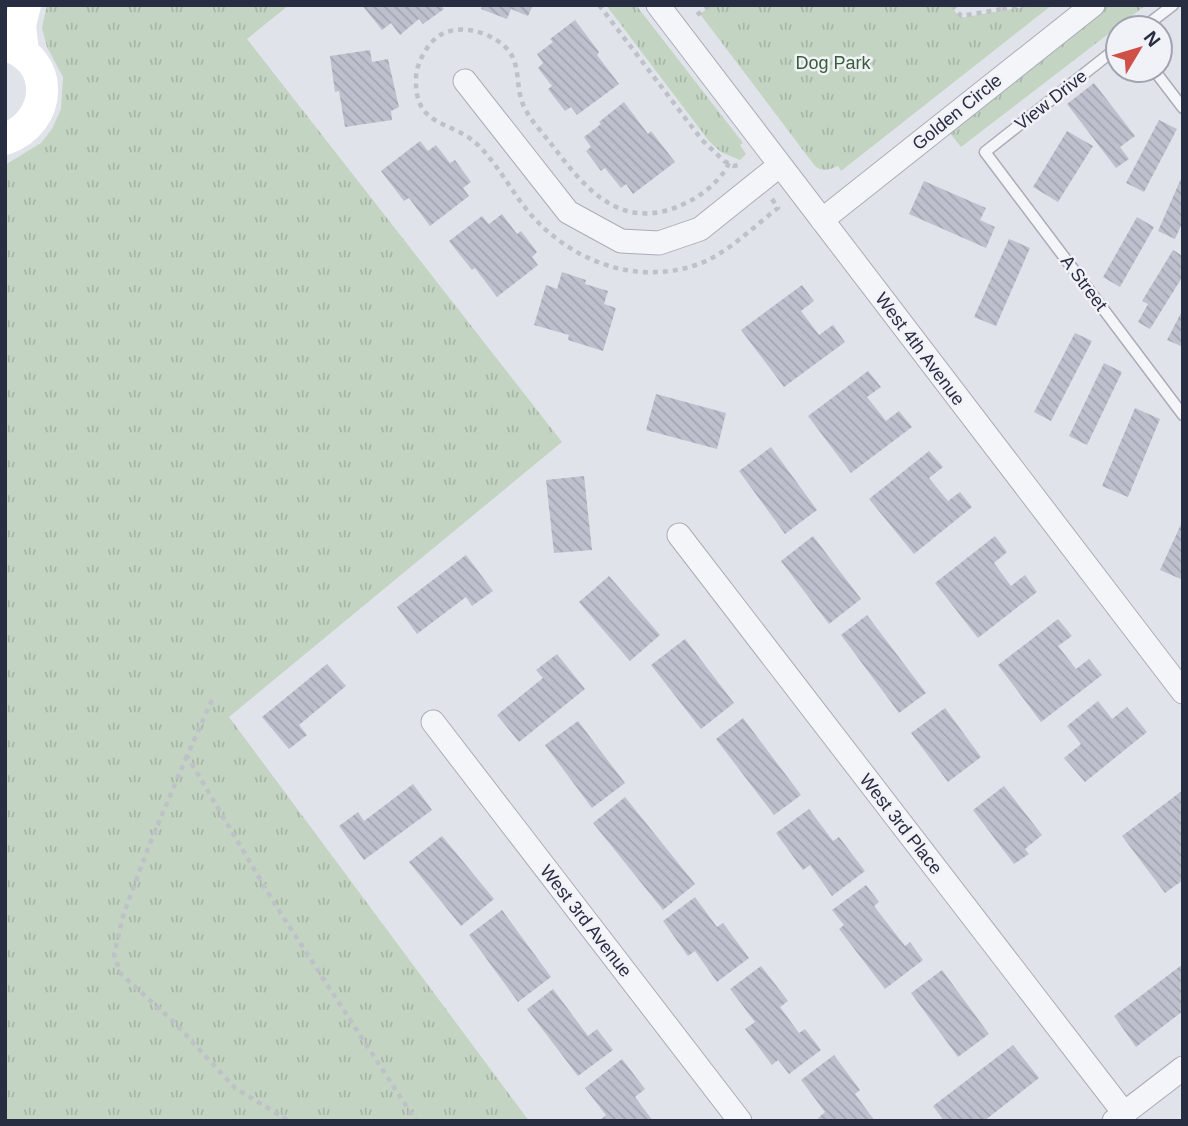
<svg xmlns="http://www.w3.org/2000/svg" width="1188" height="1126" viewBox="0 0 1188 1126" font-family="Helvetica,sans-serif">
<defs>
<pattern id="grass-tufts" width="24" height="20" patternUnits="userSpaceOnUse" patternTransform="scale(1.75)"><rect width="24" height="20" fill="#c3d4c2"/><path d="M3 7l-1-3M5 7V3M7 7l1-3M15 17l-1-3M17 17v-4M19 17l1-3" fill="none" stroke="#a8b6a8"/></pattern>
<pattern id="building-back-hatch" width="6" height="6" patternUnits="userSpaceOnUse" patternTransform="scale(1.75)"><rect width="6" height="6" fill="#bec1cd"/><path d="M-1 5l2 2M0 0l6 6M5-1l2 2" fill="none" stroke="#a3a6b1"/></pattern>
</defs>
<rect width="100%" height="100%" fill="#e1e3ea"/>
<path fill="url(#grass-tufts)" d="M 47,5 L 289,5 L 247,39 L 562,442 L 229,717 L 529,1121 L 5,1121 L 5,165 L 41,143 L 52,129 L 61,109 L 63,77 L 47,47 L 42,28 Z
M 606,5 L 636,5 L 743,143 L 740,145 L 746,154 L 740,160 L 721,152 L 709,141 Z
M 712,5 L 950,5 L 960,18 L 1035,5 L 1052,5 L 841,171 L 838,166 C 829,170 822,172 815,166 L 700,14 Z
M 1108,5 L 1146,5 L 961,147 L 949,132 Z"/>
<path fill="url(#building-back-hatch)" d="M 362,5 L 441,5 L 444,9 L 423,24 L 419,19 L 400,35 L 391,23 L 382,30 Z
M 482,5 L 533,5 L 528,16 L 511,9 L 507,19 L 481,9 Z
M 575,20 L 599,52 L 597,55 L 619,84 L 577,115 L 571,107 L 565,111 L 548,89 L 552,86 L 538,68 L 543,63 L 537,54 L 553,42 L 550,39 Z
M 370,50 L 372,62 L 388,59 L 399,107 L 391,111 L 392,120 L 345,127 L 339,91 L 335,92 L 330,56 Z
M 1094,83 L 1135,136 L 1120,147 L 1129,159 L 1116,168 L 1067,104 Z
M 624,102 L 648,134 L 651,131 L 675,162 L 633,194 L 626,184 L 621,188 L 605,168 L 601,171 L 586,151 L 591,147 L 584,137 L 601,124 L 599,122 Z
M 1159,120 L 1177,129 L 1144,192 L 1126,183 Z
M 1067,131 L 1093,146 L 1058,202 L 1033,187 Z
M 420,141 L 428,151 L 436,145 L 450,163 L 455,160 L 471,182 L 463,188 L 469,196 L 430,226 L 409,198 L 404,201 L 381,171 Z
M 1183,174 L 1183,221 L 1175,239 L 1158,231 Z
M 924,181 L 986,208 L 980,220 L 995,227 L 986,248 L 909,214 Z
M 502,214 L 517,234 L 521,231 L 537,252 L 532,257 L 538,265 L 497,297 L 475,268 L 472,270 L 449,241 L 482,216 L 489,224 Z
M 1137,217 L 1154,227 L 1120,287 L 1103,277 Z
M 1009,239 L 1030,248 L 996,326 L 974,317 Z
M 1173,250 L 1183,256 L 1183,276 L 1150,329 L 1138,322 L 1148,304 L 1142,301 Z
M 562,272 L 586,280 L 585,284 L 608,291 L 604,304 L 616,308 L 603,351 L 568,340 L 569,335 L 534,325 L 546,285 L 557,289 Z
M 802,285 L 814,301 L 801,311 L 819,335 L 833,325 L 845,342 L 784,387 L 741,330 Z
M 1183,309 L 1183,347 L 1167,340 Z
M 1075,333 L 1092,341 L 1051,421 L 1034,412 Z
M 1104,363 L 1122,372 L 1087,445 L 1069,436 Z
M 868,371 L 881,387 L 867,397 L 886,421 L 899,411 L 912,427 L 851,473 L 808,416 Z
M 656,394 L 726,413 L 717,449 L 646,430 Z
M 1135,408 L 1160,419 L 1128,497 L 1102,486 Z
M 771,447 L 817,510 L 785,534 L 739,471 Z
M 929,451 L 943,467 L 929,478 L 948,501 L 960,492 L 972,507 L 914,554 L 869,499 Z
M 584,476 L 592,550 L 554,553 L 546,480 Z
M 1183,520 L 1183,580 L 1160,570 Z
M 813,536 L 861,599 L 829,624 L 781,561 Z
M 995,536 L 1007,552 L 994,563 L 1011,586 L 1025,575 L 1037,592 L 978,638 L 935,583 Z
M 466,555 L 493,591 L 472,606 L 466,597 L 417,634 L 397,607 Z
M 609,576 L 660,635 L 630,661 L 579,602 Z
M 867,615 L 926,693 L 899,713 L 841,635 Z
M 1058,619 L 1072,636 L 1058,646 L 1076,669 L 1089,659 L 1102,675 L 1041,722 L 998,665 Z
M 685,639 L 734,703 L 701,729 L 651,665 Z
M 557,654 L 585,689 L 519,742 L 497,715 L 543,678 L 536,670 Z
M 327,664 L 346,686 L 299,725 L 307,735 L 289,749 L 262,717 Z
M 1098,701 L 1112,719 L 1127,707 L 1147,732 L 1085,782 L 1064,758 L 1081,744 L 1067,726 Z
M 945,708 L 981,757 L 948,782 L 911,733 Z
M 743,718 L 801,795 L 774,815 L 716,739 Z
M 578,721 L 625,783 L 592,808 L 545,745 Z
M 413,784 L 432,810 L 364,860 L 339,826 L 358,812 L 364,821 Z
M 1004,786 L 1042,835 L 1025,849 L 1029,854 L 1014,864 L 973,810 Z
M 1183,790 L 1183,880 L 1165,893 L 1122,836 Z
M 625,797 L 695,884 L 663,910 L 593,823 Z
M 809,809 L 833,841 L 839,837 L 865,871 L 832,896 L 810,865 L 803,870 L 776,833 Z
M 442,836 L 494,899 L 461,926 L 409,862 Z
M 866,885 L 879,902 L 874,906 L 905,946 L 910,942 L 923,960 L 885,989 L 839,929 L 844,925 L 832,910 Z
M 695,897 L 717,927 L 723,923 L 749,958 L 717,982 L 695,951 L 688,956 L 663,921 Z
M 502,910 L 551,977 L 518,1002 L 469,935 Z
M 1183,964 L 1183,1011 L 1136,1047 L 1114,1016 Z
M 761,966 L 788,1001 L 780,1007 L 799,1033 L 805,1029 L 821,1050 L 789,1074 L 778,1060 L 772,1065 L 745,1029 L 755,1022 L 730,989 Z
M 942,970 L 989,1034 L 958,1057 L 911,993 Z
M 553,989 L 588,1036 L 597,1029 L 613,1050 L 578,1076 L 527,1009 Z
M 1013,1045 L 1039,1078 L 984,1121 L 944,1121 L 933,1106 Z
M 834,1055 L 860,1090 L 855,1094 L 875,1121 L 820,1121 L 818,1118 L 825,1112 L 801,1080 Z
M 622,1059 L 645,1089 L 635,1097 L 653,1121 L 599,1121 L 606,1115 L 585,1088 Z"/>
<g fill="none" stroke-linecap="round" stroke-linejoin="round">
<g stroke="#aaacb8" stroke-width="13">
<path id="lane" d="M 1143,28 L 1173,5
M 1118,47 L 985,152 L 1183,415
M 1154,70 L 1183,108"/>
</g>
<g stroke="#aaacb8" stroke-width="25">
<path id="street" d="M 658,5 L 1183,692
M 465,81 L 568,212 L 621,241 L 659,243 L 700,229 L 780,165
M 822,220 L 1093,5
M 679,535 L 1124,1113
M 433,722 L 740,1121
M 1114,1121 L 1183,1068"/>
</g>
<path stroke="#bfc1c9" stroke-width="4.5" stroke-dasharray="5 5" stroke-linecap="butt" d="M 599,5 L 702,140 L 724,161 L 734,166 L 742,164
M 952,5 L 961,16 L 1002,9 L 1002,5
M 1002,9 L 1024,5
M 697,15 L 710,5
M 729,163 C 718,186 692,203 668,210 C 614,226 581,183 552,145 C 542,132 528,118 522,102 C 516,85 520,66 509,51 C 495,34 464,23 442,34 C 428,41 416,64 416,78 C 414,129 452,119 479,146 C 500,167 513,195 533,217 C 574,262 636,285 696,265 C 726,255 753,227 778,208 L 772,199
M 212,700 L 187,756 L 276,906 L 416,1121
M 187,756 L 150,843 L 123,916 L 114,955 L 121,974 L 174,1022 L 235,1088 L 289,1121"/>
<use href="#lane" stroke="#f4f5f8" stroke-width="10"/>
<use href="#street" stroke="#f4f5f8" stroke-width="23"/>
<path stroke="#fff" stroke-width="32" d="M 5,45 C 56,59 53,122 5,139
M 23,53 L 20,25 L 25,5"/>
</g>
<g text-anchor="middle" stroke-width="5" stroke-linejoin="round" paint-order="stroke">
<g font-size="18" fill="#375e38" stroke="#f1f2f7">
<text x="833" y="69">Dog Park</text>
</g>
<g font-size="18" fill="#292d42" stroke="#f1f2f7">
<text transform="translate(1051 100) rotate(-38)" y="6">View Drive</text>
<text transform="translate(957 112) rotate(-39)" y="6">Golden Circle</text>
<text transform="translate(1084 283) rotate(53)" y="6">A Street</text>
<text transform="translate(920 349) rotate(53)" y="6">West 4th Avenue</text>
<text transform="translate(901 824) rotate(52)" y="6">West 3rd Place</text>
<text transform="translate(586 921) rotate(52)" y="6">West 3rd Avenue</text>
</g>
</g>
<rect width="1188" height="1126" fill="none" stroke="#292d42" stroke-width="14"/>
<g transform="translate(1139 49) rotate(52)"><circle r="33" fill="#f1f2f7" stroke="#a1a3af" stroke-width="2"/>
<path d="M0-5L12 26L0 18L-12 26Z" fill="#cf5047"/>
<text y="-10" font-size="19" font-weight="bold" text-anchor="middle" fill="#292d42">N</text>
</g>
</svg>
